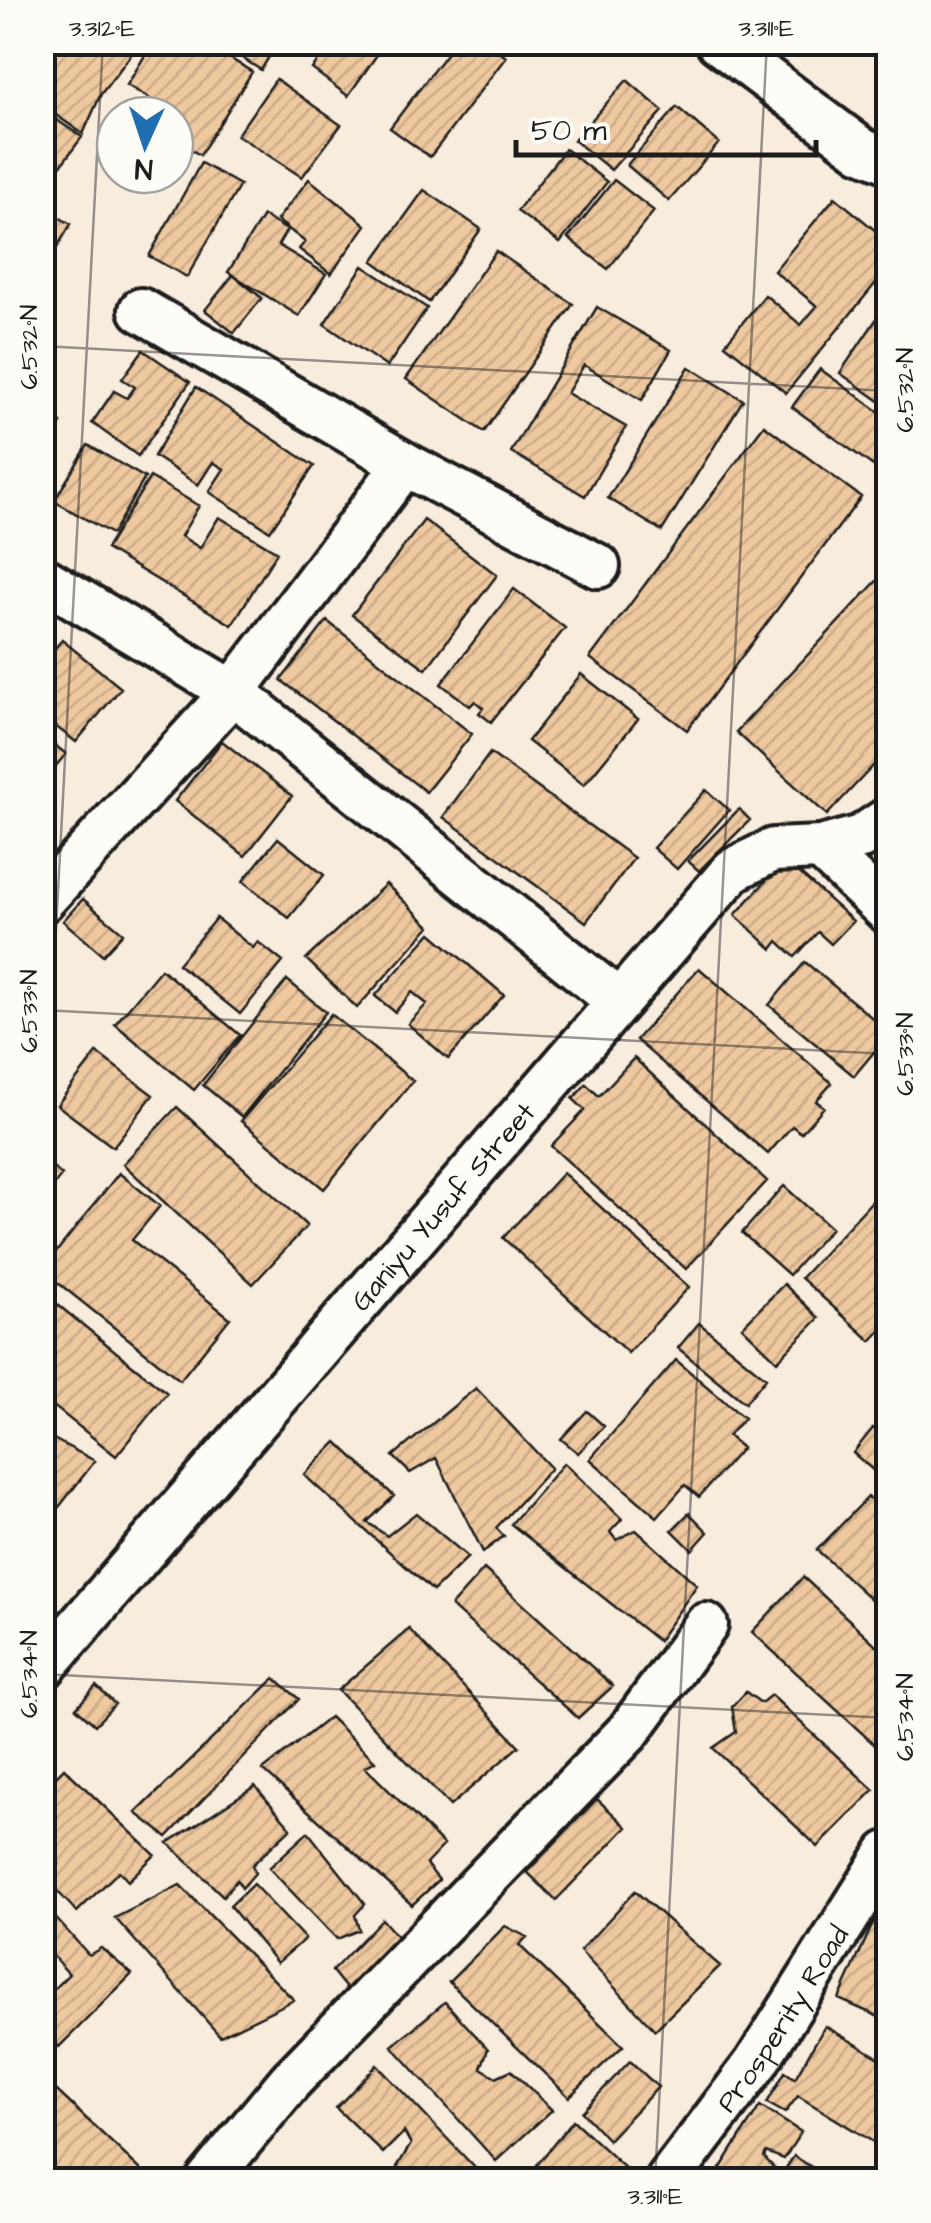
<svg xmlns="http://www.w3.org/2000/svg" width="931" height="2223" viewBox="0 0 931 2223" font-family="'Architects Daughter',sans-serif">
<defs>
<pattern id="building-hatch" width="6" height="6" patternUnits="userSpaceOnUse" patternTransform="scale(2.5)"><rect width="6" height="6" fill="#eec89f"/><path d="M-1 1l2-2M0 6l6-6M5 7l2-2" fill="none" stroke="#ccab88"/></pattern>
</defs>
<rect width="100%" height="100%" fill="#f8ecdd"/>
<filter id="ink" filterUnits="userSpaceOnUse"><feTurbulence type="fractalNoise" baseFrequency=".01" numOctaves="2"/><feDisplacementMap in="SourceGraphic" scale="20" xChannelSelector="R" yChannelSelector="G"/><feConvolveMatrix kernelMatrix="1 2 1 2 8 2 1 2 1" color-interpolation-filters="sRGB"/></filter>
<g filter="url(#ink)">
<path fill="url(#building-hatch)" stroke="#1c1c1c" stroke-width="2.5" d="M 42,42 L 117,42 L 133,52 L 101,94 L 83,134 L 42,105 Z
M 153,42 L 204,42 L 252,72 L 200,155 L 175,140 L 175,125 L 180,117 L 127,85 Z
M 217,42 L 278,42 L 261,70 Z
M 331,42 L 386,42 L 348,96 L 312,69 Z
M 455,42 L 486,42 L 506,57 L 430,157 L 390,128 Z
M 276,79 L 341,125 L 302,177 L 237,135 Z
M 627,80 L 663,111 L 611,170 L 574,140 Z
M 677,107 L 719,143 L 669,201 L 627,165 Z
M 42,110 L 82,137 L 56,172 L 42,200 Z
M 565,149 L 607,182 L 560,243 L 517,211 Z
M 201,163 L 240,185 L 187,277 L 149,256 Z
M 309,179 L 366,225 L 331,274 L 299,249 L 305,242 L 277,220 Z
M 614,180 L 654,211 L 608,269 L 568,238 Z
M 424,190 L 481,229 L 429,302 L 373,261 Z
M 835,197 L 888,241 L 888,268 L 786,393 L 725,344 L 765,295 L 801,325 L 817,306 L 774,271 Z
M 42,208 L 71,224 L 42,273 Z
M 263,216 L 287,230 L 278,245 L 326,274 L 299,316 L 228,272 Z
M 496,251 L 573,304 L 484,432 L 406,379 Z
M 363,266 L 427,308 L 387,367 L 324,324 Z
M 233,275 L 262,298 L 234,333 L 205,310 Z
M 888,302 L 888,407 L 840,373 Z
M 597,307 L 671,350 L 642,400 L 584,365 L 567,393 L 626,427 L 585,496 L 511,452 Z
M 143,350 L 190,382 L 138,456 L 92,423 L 114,391 L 127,398 L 135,387 L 122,379 Z
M 689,367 L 743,400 L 662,531 L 608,498 Z
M 820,369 L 888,418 L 888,450 L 876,468 L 792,407 Z
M 196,387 L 314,466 L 270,531 L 209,492 L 224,469 L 213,462 L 198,485 L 154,456 Z
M 42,413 L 61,423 L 42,456 Z
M 764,425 L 861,497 L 687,730 L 590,658 Z
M 88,445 L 145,478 L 112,534 L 54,501 Z
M 150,477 L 199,506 L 181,536 L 200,548 L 219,517 L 277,552 L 232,625 L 106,549 Z
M 424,520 L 497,575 L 426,669 L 352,615 Z
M 888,531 L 888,557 L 876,545 Z
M 887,570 L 888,750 L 827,815 L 736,732 Z
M 514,589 L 565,628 L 491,722 L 479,713 L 483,708 L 475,701 L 470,706 L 441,684 Z
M 327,621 L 472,734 L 426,792 L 281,680 Z
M 62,640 L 121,688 L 76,742 L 42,716 L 42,663 Z
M 581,674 L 638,719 L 584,785 L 528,741 Z
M 42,735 L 66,754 L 42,782 Z
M 222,741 L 292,796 L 245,856 L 175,801 Z
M 490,753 L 634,858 L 586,922 L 443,817 Z
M 706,790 L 729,810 L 677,869 L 653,848 Z
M 739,809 L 750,820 L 699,871 L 688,861 Z
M 278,838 L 324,875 L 289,918 L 243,881 Z
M 785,860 L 853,921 L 831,944 L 818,932 L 795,957 L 778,941 L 772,949 L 735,915 Z
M 386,884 L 430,926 L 357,1008 L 306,959 Z
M 83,899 L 123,933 L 103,955 L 63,921 Z
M 216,918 L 253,948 L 258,942 L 283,962 L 240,1014 L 178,964 Z
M 431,933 L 504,995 L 448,1059 L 408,1024 L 427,1004 L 412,992 L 395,1012 L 375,996 Z
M 805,962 L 888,1031 L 888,1035 L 854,1076 L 769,1005 Z
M 699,968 L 832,1083 L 816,1101 L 824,1107 L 801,1133 L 792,1126 L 768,1154 L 636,1040 Z
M 161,969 L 240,1035 L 194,1090 L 115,1024 Z
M 287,980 L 326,1012 L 242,1117 L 203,1085 Z
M 331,1014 L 413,1081 L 324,1189 L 241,1121 Z
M 97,1053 L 153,1095 L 113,1147 L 57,1105 Z
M 634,1058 L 767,1181 L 686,1269 L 551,1146 L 585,1110 L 573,1099 L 586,1084 L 599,1096 Z
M 177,1107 L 307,1226 L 253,1284 L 123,1164 Z
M 42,1160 L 62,1175 L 42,1200 Z
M 119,1173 L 160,1206 L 132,1240 L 230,1318 L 180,1380 L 42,1270 Z
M 563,1173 L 689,1287 L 628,1353 L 503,1238 Z
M 784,1186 L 831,1228 L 789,1275 L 742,1233 Z
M 873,1200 L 888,1214 L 888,1323 L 871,1341 L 801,1278 Z
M 784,1284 L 819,1318 L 777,1361 L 742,1327 Z
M 42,1292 L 167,1393 L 116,1456 L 42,1397 Z
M 699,1323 L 766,1378 L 745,1403 L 678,1348 Z
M 676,1360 L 744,1418 L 728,1436 L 742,1448 L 699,1497 L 685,1485 L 657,1517 L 590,1459 Z
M 476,1388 L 551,1468 L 496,1528 L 504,1536 L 483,1552 L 436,1458 L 410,1473 L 393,1456 Z
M 888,1406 L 888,1483 L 853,1453 L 873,1428 L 884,1432 L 888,1426 L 879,1417 Z
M 587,1411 L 604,1426 L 578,1453 L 561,1439 Z
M 42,1433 L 95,1461 L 59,1507 L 42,1495 Z
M 337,1442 L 394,1496 L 367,1522 L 387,1536 L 416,1513 L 468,1557 L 433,1591 L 304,1475 Z
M 564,1463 L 622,1519 L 610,1532 L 616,1540 L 636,1530 L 697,1585 L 658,1641 L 511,1524 Z
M 868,1497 L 888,1514 L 888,1615 L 817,1550 Z
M 689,1513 L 708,1532 L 692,1550 L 672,1530 Z
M 484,1569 L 613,1686 L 578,1718 L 451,1606 Z
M 803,1577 L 888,1656 L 888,1733 L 876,1746 L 752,1632 Z
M 409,1629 L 519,1746 L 450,1806 L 338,1690 Z
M 275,1678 L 299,1699 L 167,1837 L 136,1813 Z
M 96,1686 L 115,1704 L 95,1725 L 76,1708 Z
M 746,1692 L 761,1703 L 771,1695 L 874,1790 L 818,1847 L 713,1748 L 736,1732 L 732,1707 Z
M 330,1717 L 375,1761 L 365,1767 L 444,1845 L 426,1864 L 439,1880 L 412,1905 L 263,1770 Z
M 64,1768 L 155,1855 L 128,1881 L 119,1871 L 77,1912 L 45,1878 L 59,1864 L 48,1852 L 42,1858 L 42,1790 Z
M 255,1786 L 291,1828 L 252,1865 L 255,1873 L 242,1888 L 237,1880 L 223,1896 L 168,1843 Z
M 597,1799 L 627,1827 L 556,1900 L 527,1872 Z
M 308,1832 L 365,1904 L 355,1915 L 359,1930 L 337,1939 L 269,1868 Z
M 253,1884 L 305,1939 L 277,1963 L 230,1906 Z
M 180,1885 L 294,2000 L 220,2036 L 115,1918 Z
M 635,1891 L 720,1966 L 655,2030 L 580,1951 Z
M 42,1903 L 89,1955 L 101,1948 L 132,1974 L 59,2047 L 42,2028 L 42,2000 L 69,1974 L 42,1944 Z
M 382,1919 L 400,1940 L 349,1992 L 332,1971 Z
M 874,1921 L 888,1928 L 888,2021 L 839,1999 Z
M 505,1926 L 527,1937 L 519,1945 L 623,2046 L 569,2097 L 449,1982 Z
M 445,2002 L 488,2049 L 481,2068 L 496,2077 L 511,2070 L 552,2110 L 496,2161 L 392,2046 Z
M 825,2026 L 888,2063 L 888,2151 L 798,2096 L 785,2113 L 767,2103 L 785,2072 L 795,2078 Z
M 630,2061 L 658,2087 L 608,2140 L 582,2112 Z
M 377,2065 L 476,2169 L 468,2174 L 473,2180 L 412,2180 L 397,2167 L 411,2144 L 404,2132 L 383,2153 L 336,2108 Z
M 42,2077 L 141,2170 L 131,2180 L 46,2180 L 42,2177 Z
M 760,2106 L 801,2132 L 784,2159 L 766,2152 L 764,2157 L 775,2169 L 768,2180 L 713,2180 Z
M 573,2120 L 627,2170 L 618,2180 L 525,2180 Z
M 794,2156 L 832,2180 L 778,2180 Z"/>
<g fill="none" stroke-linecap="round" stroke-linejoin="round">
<g stroke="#1c1c1c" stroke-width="50">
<g id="street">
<path d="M 718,42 L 862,150 L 888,161"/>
<path d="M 141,310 L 405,464 L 598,566"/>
<path d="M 42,578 L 233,692 L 617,1000"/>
<path d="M 821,848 L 888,912"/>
<path d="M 42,901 L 233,692 L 405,464"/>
<path id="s1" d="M 42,1669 L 733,870 L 773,850 L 821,848 L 861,837 L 888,819"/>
<path d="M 208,2180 L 290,2081 L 628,1732 L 706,1625"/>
<path id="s2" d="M 668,2180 L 756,2063 L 888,1853"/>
</g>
</g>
<use href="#street" stroke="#fdfcf7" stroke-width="42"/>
</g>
</g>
<path fill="none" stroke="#1c1c1c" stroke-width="2.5" stroke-opacity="0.45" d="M 42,346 L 888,391M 42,1010 L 888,1054M 42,1194 L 103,42M 42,1674 L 888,1718M 655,2180 L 767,42"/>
<g text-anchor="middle" stroke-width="8" stroke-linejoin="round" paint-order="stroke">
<g font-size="28" fill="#1c1c1c" stroke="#fdfcf7">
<text dy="10" stroke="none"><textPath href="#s1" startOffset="612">Ganiyu Yusuf Street</textPath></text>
<text dy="10" stroke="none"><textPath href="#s2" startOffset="198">Prosperity Road</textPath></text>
</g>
</g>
<rect width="931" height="2223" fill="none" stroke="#fdfcf7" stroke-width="110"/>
<g transform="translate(145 145) rotate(183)"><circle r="48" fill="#fdfcf7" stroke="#a3a29f" stroke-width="2.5"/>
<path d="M0-8L18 38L0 25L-18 38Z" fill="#1f6fb2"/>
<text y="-15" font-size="28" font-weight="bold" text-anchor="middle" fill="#1c1c1c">N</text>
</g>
<path d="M516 140v15h300v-15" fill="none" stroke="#1c1c1c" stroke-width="5"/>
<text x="531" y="140" font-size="30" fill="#1c1c1c" stroke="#fdfcf7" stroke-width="8" paint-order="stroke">50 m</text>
<rect x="55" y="55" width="821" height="2113" fill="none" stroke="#1c1c1c" stroke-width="4"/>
<g font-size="25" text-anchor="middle" fill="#1c1c1c">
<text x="102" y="36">3.312°E</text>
<text x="766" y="36">3.311°E</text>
<text transform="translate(28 347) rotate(-90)" y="9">6.532°N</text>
<text transform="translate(904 390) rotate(-90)" y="9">6.532°N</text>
<text transform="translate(28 1011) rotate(-90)" y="9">6.533°N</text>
<text transform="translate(904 1054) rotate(-90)" y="9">6.533°N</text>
<text transform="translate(28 1674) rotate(-90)" y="9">6.534°N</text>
<text transform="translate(904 1717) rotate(-90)" y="9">6.534°N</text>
<text x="655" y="2204">3.311°E</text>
</g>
</svg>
